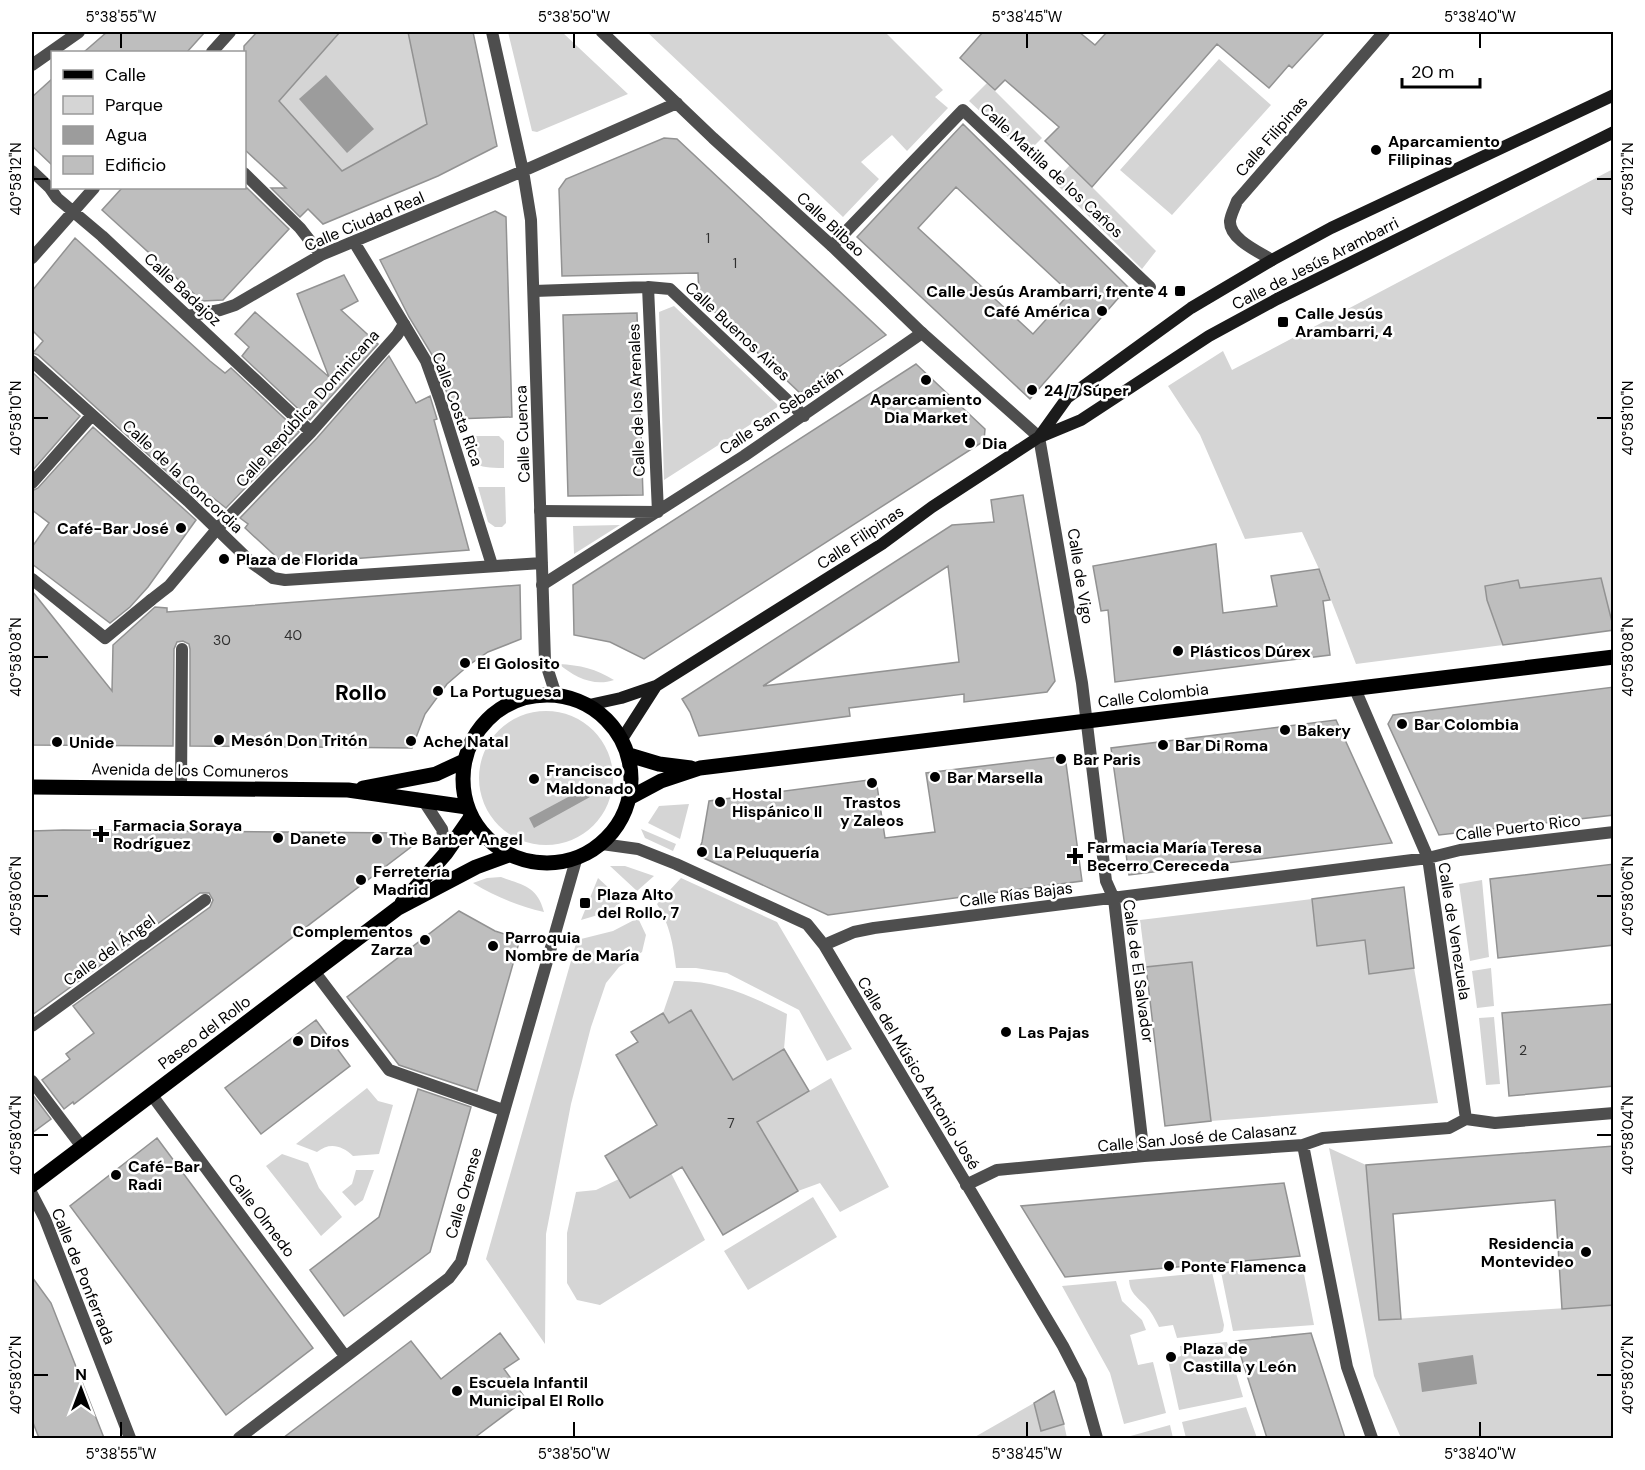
<svg xmlns="http://www.w3.org/2000/svg" width="1645" height="1470" viewBox="0 0 1645 1470" font-family="'DM Sans',sans-serif">
<rect width="100%" height="100%" fill="#fff"/>
<path fill="#d5d5d5" d="M 340,32 L 408,32 L 427,124 L 342,171 L 279,101 Z
M 508,32 L 562,32 L 628,94 L 537,132 L 532,131 Z
M 647,32 L 885,32 L 943,90 L 935,97 L 948,108 L 907,151 L 892,135 L 861,162 L 879,179 L 843,217 Z
M 1219,59 L 1271,105 L 1172,215 L 1120,170 Z
M 987,83 L 1042,138 L 1026,154 L 969,101 Z
M 1070,165 L 1156,251 L 1142,269 L 1054,182 Z
M 1613,169 L 1613,626 L 1601,578 L 1546,585 L 1562,637 L 1533,642 L 1518,580 L 1485,586 L 1487,600 L 1503,645 L 1356,664 L 1319,569 L 1302,532 L 1245,539 L 1200,435 L 1168,386 L 1223,351 L 1232,370 Z
M 674,306 L 779,406 L 664,480 L 659,312 Z
M 462,436 L 499,436 L 504,441 L 504,468 C 474,468 471,465 462,436 Z
M 478,487 L 505,487 L 506,523 L 502,527 L 495,527 L 488,522 Z
M 620,525 L 574,554 L 573,526 Z
M 559,664 C 580,665 596,669 614,680 C 594,687 574,677 559,664 Z
M479 778a67 67 0 1 1 134 0a67 67 0 1 1-134 0Z
M 689,804 L 680,839 L 648,823 L 659,806 Z
M 641,829 L 676,844 L 673,851 L 645,838 Z
M 610,866 L 625,866 L 654,876 L 637,891 Z
M 501,877 C 524,886 537,886 544,912 C 518,906 496,897 473,883 L 487,878 Z
M 598,878 L 623,901 L 608,912 L 581,920 Z
M 681,878 L 777,922 L 852,1049 L 827,1061 L 799,1010 L 727,973 L 696,968 L 676,968 C 673,944 670,925 657,904 Z
M 1482,880 L 1489,957 L 1470,961 L 1459,884 Z
M 1312,899 L 1318,946 L 1365,940 L 1369,974 L 1414,968 L 1438,1103 L 1211,1121 L 1192,962 L 1146,967 L 1140,920 Z
M 638,918 L 646,935 L 642,952 L 619,967 L 606,983 L 591,1027 L 571,1104 L 546,1234 L 545,1344 L 486,1259 L 577,940 L 613,931 Z
M 1491,968 L 1494,1006 L 1477,1008 L 1472,971 Z
M 674,981 C 717,980 749,995 787,1014 L 784,1049 L 733,1080 L 691,1010 L 669,1023 L 663,1013 Z
M 1494,1017 L 1500,1084 L 1486,1085 L 1479,1018 Z
M 831,1078 L 889,1187 L 840,1212 L 820,1183 L 798,1191 L 757,1122 Z
M 367,1088 L 378,1101 L 393,1105 L 379,1154 L 353,1156 C 342,1145 329,1142 317,1152 L 296,1144 Z
M 1329,1148 L 1366,1165 L 1379,1320 L 1613,1305 L 1613,1438 L 1401,1438 L 1374,1376 Z
M 282,1154 L 308,1163 L 319,1188 L 342,1217 L 321,1236 L 266,1166 Z
M 356,1170 L 374,1170 L 363,1200 L 355,1206 L 342,1192 L 352,1184 Z
M 671,1173 L 705,1240 L 600,1305 L 577,1300 L 567,1283 L 567,1233 L 576,1192 L 596,1190 L 619,1179 L 630,1198 Z
M 813,1197 L 837,1237 L 748,1290 L 724,1251 Z
M 1302,1264 L 1314,1325 L 1233,1331 L 1221,1272 Z
M 1212,1272 L 1224,1325 L 1223,1331 L 1220,1333 L 1177,1338 L 1173,1325 L 1159,1327 C 1155,1319 1151,1311 1145,1305 C 1136,1296 1130,1293 1129,1280 Z
M 1116,1281 L 1122,1301 L 1142,1320 L 1146,1330 L 1130,1335 L 1138,1365 L 1153,1362 L 1166,1413 L 1124,1424 L 1110,1373 L 1062,1286 Z
M 1227,1342 L 1243,1397 L 1179,1410 L 1168,1360 L 1181,1356 L 1180,1346 Z
M 1034,1403 L 1041,1430 L 1064,1424 L 1067,1438 L 973,1438 Z
M 1246,1407 L 1257,1438 L 1186,1438 L 1182,1422 Z
M 1170,1425 L 1173,1438 L 1127,1438 L 1127,1437 Z"/>
<path fill="#9c9c9c" d="M 326,75 L 374,129 L 347,153 L 299,99 Z
M 585,788 L 590,797 L 534,828 L 529,818 Z
M 1473,1355 L 1477,1384 L 1422,1392 L 1418,1363 Z"/>
<path fill="#bebebe" stroke="#929292" stroke-width="1.5" fill-rule="evenodd" d="M 107,32 L 205,32 L 187,52 L 84,52 Z
M 257,32 L 340,32 L 279,101 L 342,171 L 427,124 L 408,32 L 473,32 L 497,146 L 438,176 L 323,224 L 308,209 L 300,217 L 271,188 L 286,188 L 244,149 L 244,46 Z
M 983,32 L 1079,32 L 1095,45 L 1107,32 L 1325,32 L 1292,68 L 1289,65 L 1269,88 L 1217,44 L 1092,187 L 1045,141 L 1059,127 L 1005,80 L 995,90 L 960,58 Z
M 52,79 L 52,165 L 32,146 L 32,97 Z
M 963,124 L 1128,287 L 1030,399 L 857,237 ZM 956,187 L 1070,293 L 1033,334 L 918,228 Z
M 664,138 L 677,139 L 886,335 L 800,393 L 699,297 L 698,273 L 562,276 L 559,189 L 566,179 Z
M 122,188 L 247,188 L 289,229 L 223,300 L 202,301 L 102,210 Z
M 495,211 L 506,217 L 512,417 L 455,419 L 445,387 L 434,358 L 409,317 L 380,260 Z
M 75,238 L 210,361 L 225,373 L 231,368 L 299,432 L 226,508 L 212,497 L 206,507 L 38,355 L 33,353 L 43,341 L 32,330 L 32,291 Z
M 344,275 L 358,301 L 341,310 L 378,344 L 310,420 L 242,356 L 249,347 L 235,334 L 255,312 L 329,377 L 297,294 Z
M 637,313 L 643,495 L 568,496 L 563,315 Z
M 389,356 L 416,403 L 430,396 L 437,419 L 434,420 L 469,550 L 284,564 L 245,528 L 248,524 L 240,518 L 317,438 Z
M 916,364 L 985,429 L 984,441 L 644,659 L 610,642 L 574,635 L 573,585 Z
M 32,372 L 80,416 L 32,471 Z
M 93,427 L 196,520 L 148,587 L 130,607 L 110,623 L 32,564 L 32,547 L 49,523 L 32,510 L 32,491 L 38,488 Z
M 1023,495 L 1055,681 L 1047,692 L 964,702 L 964,694 L 849,708 L 850,716 L 699,736 L 690,712 L 682,699 L 952,525 L 994,522 L 991,500 ZM 948,566 L 959,662 L 763,686 Z
M 1216,544 L 1223,613 L 1277,606 L 1271,576 L 1319,569 L 1330,600 L 1323,601 L 1330,655 L 1115,682 L 1108,610 L 1101,611 L 1093,566 Z
M 1601,578 L 1614,630 L 1503,645 L 1487,600 L 1485,586 L 1518,580 L 1520,588 Z
M 520,585 L 521,639 L 488,652 L 469,665 L 447,684 L 425,714 L 412,748 L 190,746 L 190,649 L 189,644 L 183,641 L 177,642 L 174,649 L 173,746 L 32,745 L 32,591 L 112,691 L 113,645 L 155,607 L 167,608 L 167,612 Z
M 1614,687 L 1614,815 L 1439,835 L 1388,724 L 1393,715 Z
M 1336,720 L 1392,843 L 1129,875 L 1111,748 Z
M 1065,756 L 1082,881 L 828,915 L 697,855 L 702,842 L 709,801 L 876,779 L 885,838 L 935,832 L 926,773 Z
M 63,830 L 405,833 L 411,847 L 74,1104 L 73,1102 L 64,1109 L 42,1080 L 70,1059 L 66,1054 L 94,1033 L 73,1006 L 210,907 L 213,900 L 209,893 L 200,893 L 32,1015 L 32,831 Z
M 1614,864 L 1614,945 L 1498,958 L 1490,879 Z
M 1404,887 L 1414,968 L 1369,974 L 1365,940 L 1317,946 L 1312,899 Z
M 459,911 L 495,931 L 520,939 L 477,1091 L 399,1065 L 347,997 Z
M 1192,962 L 1211,1121 L 1165,1126 L 1146,967 Z
M 1614,1004 L 1614,1086 L 1509,1096 L 1502,1013 Z
M 691,1010 L 733,1080 L 784,1049 L 809,1091 L 757,1122 L 798,1191 L 723,1235 L 682,1167 L 630,1198 L 605,1156 L 657,1125 L 616,1055 L 638,1042 L 631,1032 L 663,1013 L 669,1023 Z
M 316,1020 L 350,1066 L 261,1134 L 225,1088 Z
M 418,1089 L 471,1107 L 430,1252 L 344,1316 L 310,1270 L 379,1217 Z
M 32,1094 L 51,1119 L 32,1133 Z
M 157,1138 L 313,1348 L 226,1415 L 70,1206 Z
M 1614,1146 L 1614,1305 L 1562,1309 L 1555,1200 L 1393,1214 L 1401,1319 L 1379,1320 L 1366,1165 Z
M 1284,1183 L 1300,1256 L 1065,1277 L 1021,1206 Z
M 32,1277 L 51,1303 L 104,1438 L 39,1438 L 32,1420 Z
M 500,1333 L 519,1359 L 504,1369 L 526,1399 L 474,1438 L 283,1438 L 411,1341 L 441,1379 Z
M 1311,1333 L 1345,1438 L 1267,1438 L 1236,1341 Z
M 1054,1391 L 1064,1424 L 1041,1431 L 1034,1403 Z"/>
<g fill="none" stroke-linecap="round" stroke-linejoin="round">
<path stroke="#4e4e4e" stroke-width="12" d="M 832,246 L 963,110 L 1150,287
M 534,291 L 648,287 L 670,289 L 804,416
M 404,324 L 426,361 L 440,400 L 492,565
M 540,511 L 658,512 L 648,287
M 542,585 L 744,456 L 922,333
M 151,600 L 169,586 L 217,529
M 314,971 L 389,1070 L 503,1110
M 32,1026 L 205,900"/>
<path stroke="#4e4e4e" stroke-width="12" d="M 492,32 L 523,171 L 531,220 L 545,661 L 556,695
M 602,32 L 713,138 L 832,246 L 922,333 L 1039,437 L 1082,683 L 1106,881 L 1114,899 L 1144,1156
M 212,52 L 230,32
M 32,65 L 79,32
M 32,171 L 50,188 L 57,198 L 102,236 L 311,432
M 244,173 L 300,228 L 321,255
M 32,258 L 94,188
M 1272,260 C 1259,252 1229,239 1230,221 C 1231,214 1235,207 1237,201 L 1384,32
M 188,316 L 220,310 L 235,305 L 321,255 L 523,171 L 677,103
M 32,361 L 188,501 L 252,563 L 273,578 L 285,580 L 542,563
M 32,483 L 92,415
M 217,529 L 311,432 L 397,335 L 404,324 L 354,242
M 32,579 L 105,638 L 151,600
M 1355,689 L 1428,858 L 1466,1119
M 181,788 L 182,649
M 423,800 L 442,829 L 446,853
M 602,844 L 638,849 L 676,864 L 807,924 L 824,945 L 1063,1346 L 1081,1381 L 1097,1438
M 824,945 L 854,932 L 874,928 L 1428,858 L 1460,850 L 1614,832
M 32,1081 L 82,1147
M 151,1094 L 345,1356
M 1466,1119 L 1495,1123 L 1614,1113
M 1303,1145 L 1347,1367 L 1372,1438
M 966,1185 L 997,1170 L 1144,1156 L 1303,1145 L 1323,1138 L 1449,1128 L 1466,1119
M 32,1194 L 45,1219 L 130,1438
M 239,1438 L 449,1278 L 461,1262 L 576,860"/>
<path stroke="#1b1b1b" stroke-width="12" d="M 1040,437 L 1081,420 L 1209,336 L 1277,299 L 1614,132
M 589,705 L 621,698 L 656,686 L 882,544 L 932,507 L 1039,437 L 1067,398 L 1191,308 L 1272,260 L 1331,228 L 1614,95
M 622,739 L 656,686"/>
<path stroke="#000" stroke-width="15" d="M463 779a84 84 0 1 1 168 0a84 84 0 1 1-168 0Z
M 629,755 L 659,764 L 691,768
M 32,787 L 348,790 L 467,807
M 363,788 L 436,774 L 464,761
M 631,797 L 661,781 L 700,768 L 1614,657
M 402,903 L 446,853 L 471,817
M 32,1185 L 398,908 L 476,867 L 509,855"/>
</g>
<path fill="none" stroke="#000" stroke-width="2" d="M 121,33 L 121,48M 574,33 L 574,48M 1027,33 L 1027,48M 1480,33 L 1480,48M 33,179 L 48,179M 1597,179 L 1612,179M 33,418 L 48,418M 1597,418 L 1612,418M 33,657 L 48,657M 1597,657 L 1612,657M 33,896 L 48,896M 1597,896 L 1612,896M 33,1135 L 48,1135M 1597,1135 L 1612,1135M 33,1375 L 48,1375M 1597,1375 L 1612,1375M 121,1422 L 121,1437M 574,1422 L 574,1437M 1027,1422 L 1027,1437M 1480,1422 L 1480,1437"/>
<g fill="#000" stroke="#fff" stroke-width="2">
<circle cx="1376" cy="150" r="6"/>
<rect x="1174" y="285" width="12" height="12" rx="3"/>
<circle cx="1102" cy="311" r="6"/>
<rect x="1277" y="316" width="12" height="12" rx="3"/>
<circle cx="926" cy="380" r="6"/>
<circle cx="1032" cy="390" r="6"/>
<circle cx="970" cy="443" r="6"/>
<circle cx="181" cy="528" r="6"/>
<circle cx="224" cy="559" r="6"/>
<circle cx="1178" cy="651" r="6"/>
<circle cx="465" cy="663" r="6"/>
<circle cx="438" cy="691" r="6"/>
<circle cx="1402" cy="724" r="6"/>
<circle cx="1285" cy="730" r="6"/>
<circle cx="219" cy="740" r="6"/>
<circle cx="411" cy="741" r="6"/>
<circle cx="57" cy="742" r="6"/>
<circle cx="1163" cy="745" r="6"/>
<circle cx="1061" cy="759" r="6"/>
<circle cx="935" cy="777" r="6"/>
<circle cx="534" cy="779" r="6"/>
<circle cx="872" cy="783" r="6"/>
<circle cx="720" cy="802" r="6"/>
<path d="M98 825h6v6h6v6h-6v6h-6v-6h-6v-6h6z"/>
<circle cx="278" cy="838" r="6"/>
<circle cx="377" cy="839" r="6"/>
<circle cx="702" cy="852" r="6"/>
<path d="M1072 847h6v6h6v6h-6v6h-6v-6h-6v-6h6z"/>
<circle cx="361" cy="880" r="6"/>
<rect x="579" y="897" width="12" height="12" rx="3"/>
<circle cx="425" cy="940" r="6"/>
<circle cx="493" cy="946" r="6"/>
<circle cx="1006" cy="1032" r="6"/>
<circle cx="298" cy="1041" r="6"/>
<circle cx="116" cy="1175" r="6"/>
<circle cx="1586" cy="1252" r="6"/>
<circle cx="1169" cy="1266" r="6"/>
<circle cx="1171" cy="1357" r="6"/>
<circle cx="457" cy="1391" r="6"/>
</g>
<g text-anchor="middle" stroke-width="5" stroke-linejoin="round" paint-order="stroke">
<g font-size="14" fill="#303030">
<text x="708" y="243">1</text>
<text x="735" y="268">1</text>
<text x="293" y="640">40</text>
<text x="222" y="645">30</text>
<text x="1523" y="1055">2</text>
<text x="731" y="1128">7</text>
</g>
<g font-size="16" fill="#000" stroke="#fff">
<text transform="translate(1271 136) rotate(-49)" y="6">Calle Filipinas</text>
<text transform="translate(1052 170) rotate(43)" y="6">Calle Matilla de los Caños</text>
<text transform="translate(364 221) rotate(-23)" y="6">Calle Ciudad Real</text>
<text transform="translate(831 224) rotate(43)" y="6">Calle Bilbao</text>
<text transform="translate(1315 263) rotate(-27)" y="6">Calle de Jesús Arambarri</text>
<text transform="translate(183 289) rotate(43)" y="6">Calle Badajoz</text>
<text transform="translate(738 331) rotate(43)" y="6">Calle Buenos Aires</text>
<text transform="translate(636 400) rotate(-92)" y="6">Calle de los Arenales</text>
<text transform="translate(307 408) rotate(-48)" y="6">Calle República Dominicana</text>
<text transform="translate(458 409) rotate(70)" y="6">Calle Costa Rica</text>
<text transform="translate(781 410) rotate(-34)" y="6">Calle San Sebastián</text>
<text transform="translate(522 434) rotate(-92)" y="6">Calle Cuenca</text>
<text transform="translate(183 476) rotate(43)" y="6">Calle de la Concordia</text>
<text transform="translate(860 537) rotate(-34)" y="6">Calle Filipinas</text>
<text transform="translate(1081 576) rotate(81)" y="6">Calle de Vigo</text>
<text transform="translate(1153 695) rotate(-7)" y="6">Calle Colombia</text>
<text transform="translate(190 770) rotate(1)" y="6">Avenida de los Comuneros</text>
<text transform="translate(1518 827) rotate(-7)" y="6">Calle Puerto Rico</text>
<text transform="translate(1016 894) rotate(-7)" y="6">Calle Rías Bajas</text>
<text transform="translate(1455 931) rotate(81)" y="6">Calle de Venezuela</text>
<text transform="translate(109 950) rotate(-36)" y="6">Calle del Ángel</text>
<text transform="translate(1139 971) rotate(82)" y="6">Calle de El Salvador</text>
<text transform="translate(204 1032) rotate(-37)" y="6">Paseo del Rollo</text>
<text transform="translate(919 1073) rotate(59)" y="6">Calle del Músico Antonio José</text>
<text transform="translate(1197 1137) rotate(-5)" y="6">Calle San José de Calasanz</text>
<text transform="translate(463 1193) rotate(-74)" y="6">Calle Orense</text>
<text transform="translate(262 1215) rotate(53)" y="6">Calle Olmedo</text>
<text transform="translate(84 1276) rotate(68)" y="6">Calle de Ponferrada</text>
</g>
<g font-size="16" font-weight="bold" fill="#000" stroke="#fff" text-anchor="start">
<text x="1388" y="147">Aparcamiento<tspan x="1388" dy="18">Filipinas</tspan></text>
<text x="1168" y="297" text-anchor="end">Calle Jesús Arambarri, frente 4</text>
<text x="1090" y="317" text-anchor="end">Café América</text>
<text x="1295" y="319">Calle Jesús<tspan x="1295" dy="18">Arambarri, 4</tspan></text>
<text x="1044" y="396">24/7 Súper</text>
<text x="926" y="405" text-anchor="middle">Aparcamiento<tspan x="926" dy="18">Dia Market</tspan></text>
<text x="982" y="449">Dia</text>
<text x="169" y="534" text-anchor="end">Café-Bar José</text>
<text x="236" y="565">Plaza de Florida</text>
<text x="1190" y="657">Plásticos Dúrex</text>
<text x="477" y="669">El Golosito</text>
<text x="450" y="697">La Portuguesa</text>
<text x="1414" y="730">Bar Colombia</text>
<text x="1297" y="736">Bakery</text>
<text x="231" y="746">Mesón Don Tritón</text>
<text x="423" y="747">Ache Natal</text>
<text x="69" y="748">Unide</text>
<text x="1175" y="751">Bar Di Roma</text>
<text x="1073" y="765">Bar Paris</text>
<text x="546" y="776">Francisco<tspan x="546" dy="18">Maldonado</tspan></text>
<text x="947" y="783">Bar Marsella</text>
<text x="732" y="799">Hostal<tspan x="732" dy="18">Hispánico II</tspan></text>
<text x="872" y="808" text-anchor="middle">Trastos<tspan x="872" dy="18">y Zaleos</tspan></text>
<text x="113" y="831">Farmacia Soraya<tspan x="113" dy="18">Rodríguez</tspan></text>
<text x="290" y="844">Danete</text>
<text x="389" y="845">The Barber Angel</text>
<text x="1087" y="853">Farmacia María Teresa<tspan x="1087" dy="18">Becerro Cereceda</tspan></text>
<text x="714" y="858">La Peluquería</text>
<text x="373" y="877">Ferretería<tspan x="373" dy="18">Madrid</tspan></text>
<text x="597" y="900">Plaza Alto<tspan x="597" dy="18">del Rollo, 7</tspan></text>
<text x="413" y="937" text-anchor="end">Complementos<tspan x="413" dy="18">Zarza</tspan></text>
<text x="505" y="943">Parroquia<tspan x="505" dy="18">Nombre de María</tspan></text>
<text x="1018" y="1038">Las Pajas</text>
<text x="310" y="1047">Difos</text>
<text x="128" y="1172">Café-Bar<tspan x="128" dy="18">Radi</tspan></text>
<text x="1574" y="1249" text-anchor="end">Residencia<tspan x="1574" dy="18">Montevideo</tspan></text>
<text x="1181" y="1272">Ponte Flamenca</text>
<text x="1183" y="1354">Plaza de<tspan x="1183" dy="18">Castilla y León</tspan></text>
<text x="469" y="1388">Escuela Infantil<tspan x="469" dy="18">Municipal El Rollo</tspan></text>
</g>
<g font-size="22" font-weight="bold" fill="#000" stroke="#fff">
<text x="361" y="700">Rollo</text>
</g>
</g>
<rect width="1645" height="1470" fill="none" stroke="#ffffff" stroke-width="66"/>
<rect x="51" y="51" width="195" height="138" fill="#ffffff" stroke="#999999" stroke-width="1.5"/>
<rect x="63" y="70" width="30" height="9" fill="#000000" stroke="#999999" stroke-width="1.5"/>
<text x="105" y="81" font-size="18" fill="#000000">Calle</text>
<rect x="63" y="96" width="30" height="18" fill="#d5d5d5" stroke="#999999" stroke-width="1.5"/>
<text x="105" y="111" font-size="18" fill="#000000">Parque</text>
<rect x="63" y="126" width="30" height="18" fill="#9c9c9c" stroke="#999999" stroke-width="1.5"/>
<text x="105" y="141" font-size="18" fill="#000000">Agua</text>
<rect x="63" y="156" width="30" height="18" fill="#bebebe" stroke="#999999" stroke-width="1.5"/>
<text x="105" y="171" font-size="18" fill="#000000">Edificio</text>
<g transform="translate(81 1389)" stroke="#ffffff" stroke-width="4.5" paint-order="stroke">
<path d="M0-4.5L10 22L0 15L-10 22Z" fill="#000000"/>
<text y="-9" font-size="16" font-weight="bold" text-anchor="middle" fill="#000000">N</text>
</g>
<path d="M1402 78v9h78v-9" fill="none" stroke="#000000" stroke-width="3"/>
<text x="1411" y="78" font-size="18" fill="#000000" stroke="#ffffff" stroke-width="4.5" paint-order="stroke">20 m</text>
<rect x="33" y="33" width="1579" height="1404" fill="none" stroke="#000" stroke-width="2"/>
<g font-size="15" text-anchor="middle" fill="#000">
<text x="121" y="22">5°38'55"W</text>
<text x="574" y="22">5°38'50"W</text>
<text x="1027" y="22">5°38'45"W</text>
<text x="1480" y="22">5°38'40"W</text>
<text transform="translate(16 179) rotate(-90)" y="5">40°58'12"N</text>
<text transform="translate(1628 179) rotate(-90)" y="5">40°58'12"N</text>
<text transform="translate(16 418) rotate(-90)" y="5">40°58'10"N</text>
<text transform="translate(1628 418) rotate(-90)" y="5">40°58'10"N</text>
<text transform="translate(16 657) rotate(-90)" y="5">40°58'08"N</text>
<text transform="translate(1628 657) rotate(-90)" y="5">40°58'08"N</text>
<text transform="translate(16 896) rotate(-90)" y="5">40°58'06"N</text>
<text transform="translate(1628 896) rotate(-90)" y="5">40°58'06"N</text>
<text transform="translate(16 1135) rotate(-90)" y="5">40°58'04"N</text>
<text transform="translate(1628 1135) rotate(-90)" y="5">40°58'04"N</text>
<text transform="translate(16 1375) rotate(-90)" y="5">40°58'02"N</text>
<text transform="translate(1628 1375) rotate(-90)" y="5">40°58'02"N</text>
<text x="121" y="1459">5°38'55"W</text>
<text x="574" y="1459">5°38'50"W</text>
<text x="1027" y="1459">5°38'45"W</text>
<text x="1480" y="1459">5°38'40"W</text>
</g>
</svg>
